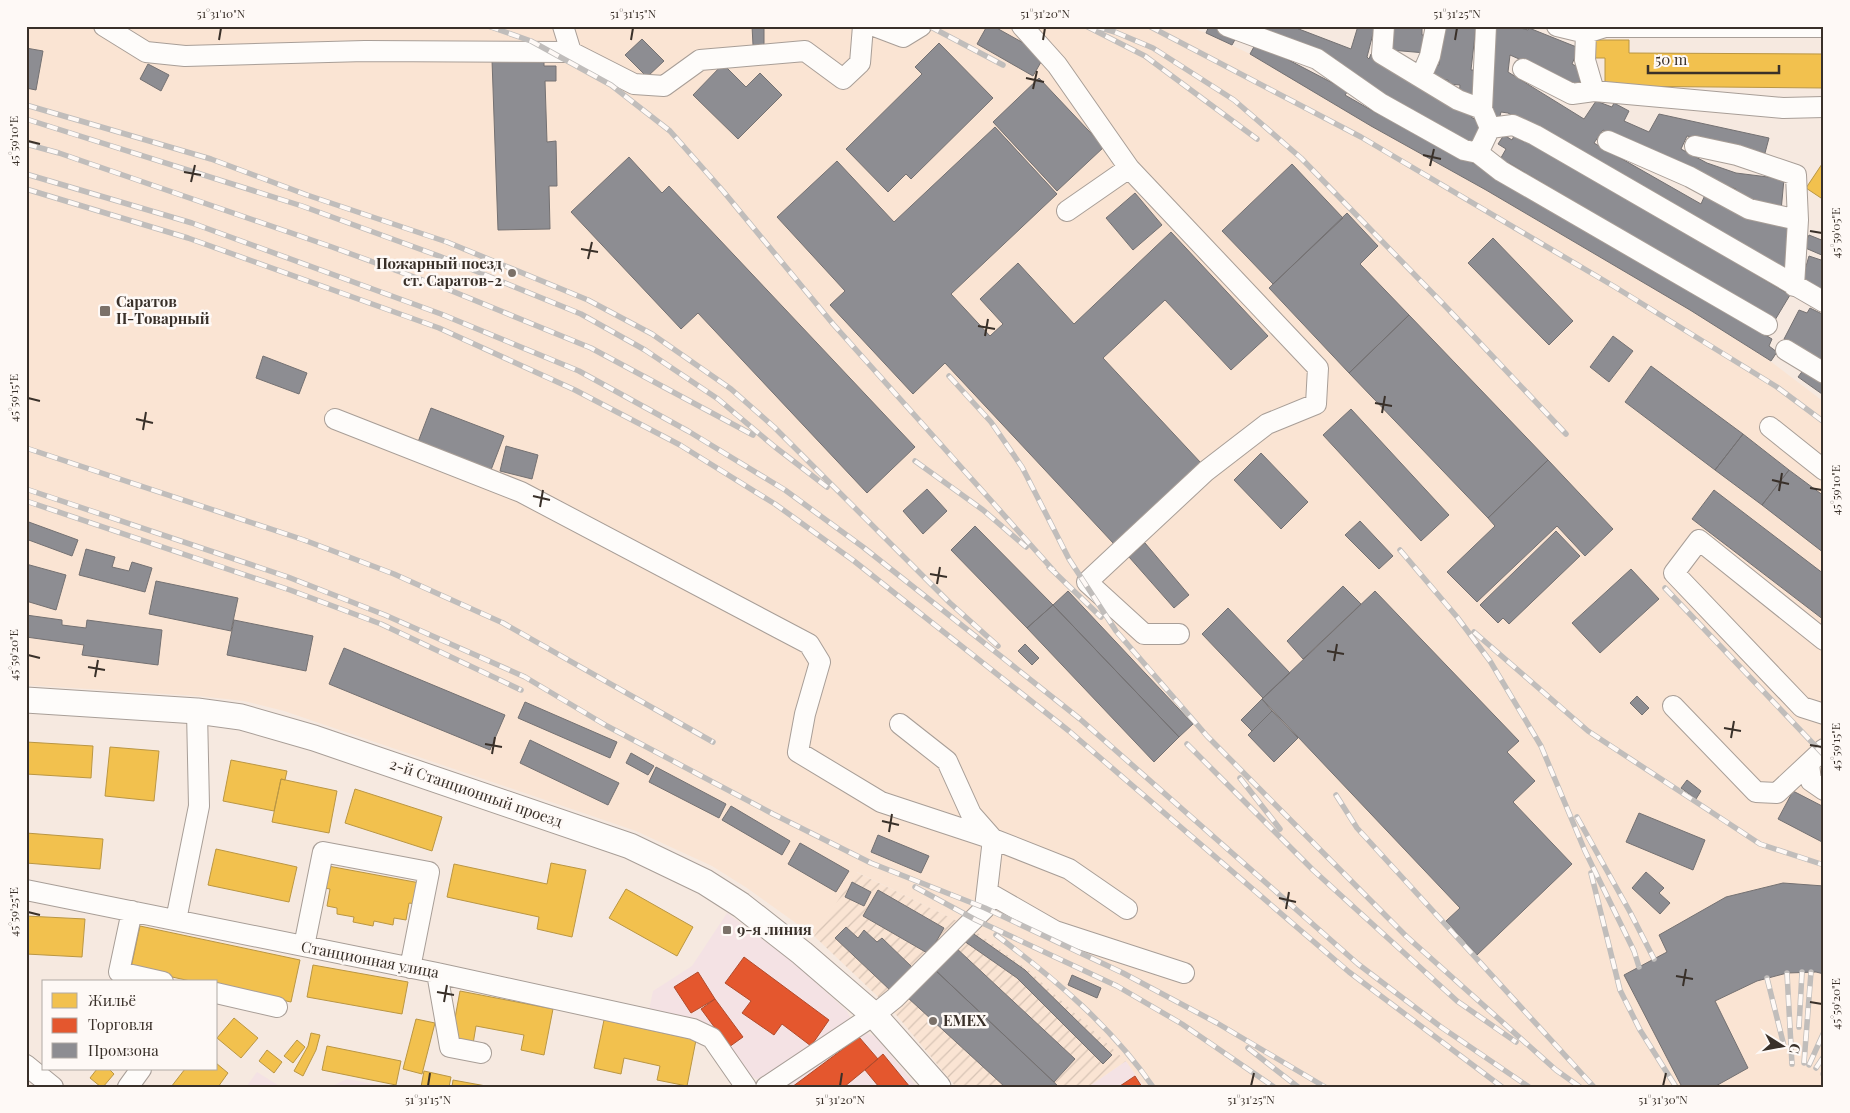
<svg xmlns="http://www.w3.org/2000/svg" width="1850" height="1113" viewBox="0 0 1850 1113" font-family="'Playfair Display',serif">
<defs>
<pattern id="industrial-furrows" width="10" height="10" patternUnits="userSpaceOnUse" patternTransform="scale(1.25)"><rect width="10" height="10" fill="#fae4d3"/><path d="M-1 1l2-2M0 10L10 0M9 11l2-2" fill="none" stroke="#d7c4b5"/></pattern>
</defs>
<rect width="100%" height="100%" fill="#f6e9e0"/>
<path fill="#f4e2e4" d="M 727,913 L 793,962 L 847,1011 L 850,1017 L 847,1026 L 769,1076 L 757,1079 L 746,1075 L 734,1060 L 649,1010 L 653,991 L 692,966 Z
M 865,1033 L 875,1036 L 917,1087 L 780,1087 L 857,1035 Z
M 1126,1061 L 1144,1087 L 1088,1087 Z
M 257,1072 L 281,1087 L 246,1087 Z
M 347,1079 L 390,1087 L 330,1087 Z"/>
<path fill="url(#industrial-furrows)" d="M 856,872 L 970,927 L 1031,972 L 1126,1061 L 1088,1087 L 956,1087 L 893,1011 L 814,936 Z"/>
<path fill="#fae4d3" d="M 26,26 L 1187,26 L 1206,33 L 1250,54 L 1371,126 L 1486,190 L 1690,310 L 1770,361 L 1824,402 L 1824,1087 L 1144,1087 L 1126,1061 L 1031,972 L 970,927 L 857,872 L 814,936 L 747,888 L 712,866 L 636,831 L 284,711 L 244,701 L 198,696 L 26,685 Z"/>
<path fill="#f2c14e" stroke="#ba9643" d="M 1594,40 L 1629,40 L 1629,53 L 1824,54 L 1824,88 L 1605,86 L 1605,58 L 1594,58 Z
M 1824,161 L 1824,200 L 1806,188 Z
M 26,742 L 93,746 L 91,778 L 26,774 Z
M 110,747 L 159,751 L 154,801 L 105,796 Z
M 231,760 L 287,771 L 285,780 L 281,779 L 274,811 L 223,801 Z
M 281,779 L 337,791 L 329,833 L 272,822 Z
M 355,789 L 442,817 L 432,851 L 345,823 Z
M 26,833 L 103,839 L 100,869 L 26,863 Z
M 216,849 L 297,867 L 289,902 L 208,885 Z
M 551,863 L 586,870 L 572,937 L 537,929 L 539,917 L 447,897 L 454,864 L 547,884 Z
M 328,866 L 420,883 L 416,904 L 409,903 L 406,920 L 394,918 L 393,925 L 374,921 L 373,926 L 353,922 L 354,917 L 337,914 L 337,908 L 327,906 L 330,889 L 324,888 Z
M 626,889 L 693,927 L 677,956 L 609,918 Z
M 26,916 L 85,919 L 82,957 L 26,954 Z
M 140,926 L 300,960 L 291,1002 L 216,986 L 216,982 L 195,982 L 131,968 Z
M 313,965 L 408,982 L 402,1014 L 307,997 Z
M 460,991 L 553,1009 L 544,1055 L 521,1050 L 524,1035 L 476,1026 L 473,1044 L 451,1040 Z
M 234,1018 L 258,1038 L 241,1058 L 217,1038 Z
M 416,1019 L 435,1023 L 422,1074 L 403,1069 Z
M 604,1020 L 696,1040 L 687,1086 L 657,1080 L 660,1066 L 624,1058 L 621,1074 L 594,1068 Z
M 311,1033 L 320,1035 L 316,1050 L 303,1076 L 294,1071 L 308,1046 Z
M 297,1040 L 305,1047 L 293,1063 L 284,1056 Z
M 327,1046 L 401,1061 L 396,1085 L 322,1070 Z
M 267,1050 L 282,1062 L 274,1073 L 259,1061 Z
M 216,1063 L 228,1073 L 218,1087 L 171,1087 L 185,1069 L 216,1069 Z
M 97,1069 L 109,1069 L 114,1074 L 103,1087 L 101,1087 L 90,1078 Z
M 424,1071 L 451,1077 L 449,1087 L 421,1087 Z
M 453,1080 L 486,1086 L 452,1087 Z"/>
<path fill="#e4572e" stroke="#b14b2c" d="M 744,957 L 829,1020 L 811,1046 L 782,1024 L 774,1035 L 742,1013 L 751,1001 L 725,983 Z
M 698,972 L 715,999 L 691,1013 L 674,987 Z
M 715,999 L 743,1037 L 729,1047 L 701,1009 Z
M 859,1037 L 878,1059 L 844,1087 L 792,1087 Z
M 883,1054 L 910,1087 L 879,1087 L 865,1070 Z
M 1135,1076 L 1142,1087 L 1120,1087 L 1120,1086 Z"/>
<path fill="#8d8d92" stroke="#747172" d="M 752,26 L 764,26 L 764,45 L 753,45 Z
M 987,26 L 993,26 L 1045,55 L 1033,76 L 977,44 Z
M 1209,26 L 1216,26 L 1237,36 L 1232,45 L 1206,33 Z
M 1247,26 L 1291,26 L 1351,49 L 1358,26 L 1375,26 L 1367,57 L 1369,59 L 1371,54 L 1474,111 L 1471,117 L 1478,121 L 1482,131 L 1475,145 L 1356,84 L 1360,76 L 1345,68 L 1334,66 L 1336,59 Z
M 1392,26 L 1422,26 L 1422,35 L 1427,35 L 1426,53 L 1390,50 Z
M 1441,26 L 1476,26 L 1471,70 L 1475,70 L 1472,98 L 1459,97 L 1460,85 L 1448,84 L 1448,80 L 1431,79 L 1432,65 L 1439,65 Z
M 1496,26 L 1513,26 L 1528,30 L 1529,28 L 1579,48 L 1572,64 L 1584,70 L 1578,85 L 1510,55 L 1508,72 L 1584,119 L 1596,101 L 1612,107 L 1614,103 L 1629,111 L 1624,121 L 1649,132 L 1659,114 L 1769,138 L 1765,153 L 1687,136 L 1681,149 L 1707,163 L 1736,173 L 1784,179 L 1781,211 L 1735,199 L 1736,189 L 1702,177 L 1603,130 L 1594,143 L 1701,204 L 1705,195 L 1794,226 L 1788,276 L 1508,113 L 1501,112 L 1499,120 L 1487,119 Z
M 642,39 L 664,61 L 647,77 L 625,55 Z
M 939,43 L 993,98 L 911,179 L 906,174 L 888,192 L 846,149 L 922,74 L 915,67 Z
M 1256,43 L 1348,91 L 1345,95 L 1378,114 L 1379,112 L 1495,175 L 1699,294 L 1772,339 L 1769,346 L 1777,352 L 1771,361 L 1690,310 L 1486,190 L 1371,126 L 1250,54 Z
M 26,48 L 43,51 L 36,90 L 26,88 Z
M 544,58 L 544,66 L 556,66 L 556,81 L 545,81 L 547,142 L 556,141 L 557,186 L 549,186 L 550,229 L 498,230 L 492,60 Z
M 148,64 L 169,75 L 161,91 L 140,79 Z
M 723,64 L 746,87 L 760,73 L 782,95 L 738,139 L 693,95 Z
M 1039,78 L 1104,147 L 1057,191 L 993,122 Z
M 995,127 L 1057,194 L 951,294 L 990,336 L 1003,324 L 980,299 L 1018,263 L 1074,324 L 1171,232 L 1268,336 L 1231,370 L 1165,300 L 1103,358 L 1201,463 L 1114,544 L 945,363 L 913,394 L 830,305 L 845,291 L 777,217 L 837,161 L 894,222 Z
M 1504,135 L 1512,140 L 1514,136 L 1524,142 L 1526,138 L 1790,295 L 1775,320 L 1509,163 L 1506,168 L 1498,163 L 1506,149 L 1498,144 Z
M 629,157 L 662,193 L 669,186 L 915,447 L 867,493 L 698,313 L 681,329 L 571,212 Z
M 1292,164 L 1343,218 L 1273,284 L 1222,231 Z
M 1135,193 L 1162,225 L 1133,250 L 1106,218 Z
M 1347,213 L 1378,246 L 1360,264 L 1409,315 L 1349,373 L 1269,288 Z
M 1809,235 L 1824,241 L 1824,256 L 1803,247 Z
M 1493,238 L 1573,321 L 1549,345 L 1468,263 Z
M 1809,256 L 1824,261 L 1824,294 L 1801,283 Z
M 1810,308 L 1824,315 L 1824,361 L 1784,339 L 1799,310 L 1807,313 Z
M 1409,315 L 1548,460 L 1488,518 L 1349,373 Z
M 1613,336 L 1633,351 L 1609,382 L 1590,367 Z
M 263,356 L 307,373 L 299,394 L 256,378 Z
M 1651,366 L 1743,434 L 1715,470 L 1625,402 Z
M 1804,369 L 1824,383 L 1824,391 L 1822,394 L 1798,377 Z
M 431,408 L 504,436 L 491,470 L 418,442 Z
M 1351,409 L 1449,515 L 1421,541 L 1323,435 Z
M 1743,434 L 1789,470 L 1762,505 L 1715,470 Z
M 506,446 L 538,455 L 532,479 L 500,471 Z
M 1261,453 L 1308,502 L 1281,529 L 1234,480 Z
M 1548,460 L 1613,529 L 1585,556 L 1557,526 L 1477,602 L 1447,572 L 1495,526 L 1488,518 Z
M 1789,470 L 1824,496 L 1824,553 L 1762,505 Z
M 927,489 L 947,511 L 923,534 L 903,511 Z
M 1714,490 L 1824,574 L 1824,620 L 1692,519 Z
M 26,521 L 78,540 L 72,556 L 26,539 Z
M 1360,521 L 1393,556 L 1379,569 L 1345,535 Z
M 975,526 L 1053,605 L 1027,628 L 951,550 Z
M 1556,531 L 1580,556 L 1509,624 L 1503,618 L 1498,623 L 1480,605 Z
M 1145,543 L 1189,595 L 1174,608 L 1129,557 Z
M 86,549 L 115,557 L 112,567 L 129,571 L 132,562 L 152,568 L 145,592 L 79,575 Z
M 26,564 L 66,575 L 56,610 L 26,601 Z
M 1631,569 L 1659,599 L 1600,653 L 1572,623 Z
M 156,581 L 238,598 L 231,631 L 149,614 Z
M 1343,586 L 1361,604 L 1303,659 L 1287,641 Z
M 1068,591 L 1193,724 L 1179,737 L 1053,605 Z
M 1375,591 L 1519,741 L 1507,752 L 1535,781 L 1513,802 L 1572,864 L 1477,955 L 1446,921 L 1460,908 L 1262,699 Z
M 1053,605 L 1179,737 L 1154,762 L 1027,628 Z
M 1228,608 L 1290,673 L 1263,698 L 1202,634 Z
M 26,615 L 62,620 L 62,625 L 86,628 L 87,620 L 162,630 L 158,665 L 82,655 L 84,645 L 26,637 Z
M 234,620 L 313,636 L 306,671 L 227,655 Z
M 1025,644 L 1039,658 L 1032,665 L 1018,651 Z
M 344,648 L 505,715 L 490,750 L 329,684 Z
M 1637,696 L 1649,708 L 1642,715 L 1630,703 Z
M 1262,699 L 1272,711 L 1252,731 L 1241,720 Z
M 525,702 L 617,742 L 610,758 L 518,718 Z
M 1272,711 L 1298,738 L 1274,762 L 1248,735 Z
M 530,740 L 619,783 L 608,805 L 520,763 Z
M 631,753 L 654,766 L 648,775 L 626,763 Z
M 656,767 L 726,804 L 719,818 L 649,782 Z
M 1687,780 L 1701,791 L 1696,799 L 1681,788 Z
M 1793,791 L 1824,807 L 1824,843 L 1778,819 Z
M 731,806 L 790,841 L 782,855 L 722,820 Z
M 1639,813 L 1705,840 L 1693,870 L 1626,842 Z
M 878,835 L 929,856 L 921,873 L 871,852 Z
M 800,843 L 849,871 L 836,892 L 788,864 Z
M 1646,872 L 1664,888 L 1659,893 L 1670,903 L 1660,914 L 1632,888 Z
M 852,882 L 871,892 L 864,906 L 845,897 Z
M 1783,883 L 1824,886 L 1824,974 L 1816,972 L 1787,973 L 1757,981 L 1715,1001 L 1748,1068 L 1714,1087 L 1682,1087 L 1624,975 L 1667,952 L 1659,935 L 1726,897 Z
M 878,890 L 944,928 L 929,954 L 863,916 Z
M 846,927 L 858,938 L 864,930 L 877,942 L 882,938 L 913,968 L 891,991 L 835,938 Z
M 971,932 L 1025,970 L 1112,1055 L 1103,1064 L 1017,978 L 964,941 Z
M 954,946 L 1075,1059 L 1054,1082 L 933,968 Z
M 933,968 L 1059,1087 L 1005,1087 L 907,997 Z
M 1072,975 L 1101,988 L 1097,998 L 1068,985 Z"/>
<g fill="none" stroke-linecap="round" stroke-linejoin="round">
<g stroke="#a89e97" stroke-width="22">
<path id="minor" d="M 104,26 L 146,52 L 185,56 L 365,51 L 571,52 L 634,84 L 664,86 L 700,60 L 805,51 L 843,79 L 860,63 L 863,26
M 563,26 L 571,52
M 874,26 L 903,37 L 921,26
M 1022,26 L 1057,65 L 1129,168 L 1318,368 L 1316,404 L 1267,424 L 1206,471 L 1087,582 L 1144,634 L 1179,634
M 1227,26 L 1317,59 L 1380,103 L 1464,150 L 1478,153 L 1501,171 L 1767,325
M 1384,26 L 1382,54 L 1458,100 L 1482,109 L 1490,128
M 1557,26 L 1586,33
M 1523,69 L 1572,94 L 1594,91 L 1783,108 L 1824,107
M 1421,77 L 1430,56 L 1436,26
M 1594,91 L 1585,60 L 1586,33 L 1605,27 L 1824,27
M 1482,109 L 1486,26
M 1608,141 L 1690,177 L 1749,209 L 1798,220 L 1794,286
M 1695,146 L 1737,155 L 1796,175 L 1798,220
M 1478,153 L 1490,128 L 1513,125 L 1535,135 L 1824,302
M 1067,211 L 1129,168
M 1786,350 L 1824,373
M 335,419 L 521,492 L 809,644 L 820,662 L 805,714 L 798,752 L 881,802 L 993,839 L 1069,869 L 1127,909
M 1770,427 L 1824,470
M 1824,640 L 1699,540 L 1674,573 L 1802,707 L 1824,714
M 1673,706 L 1756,792 L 1777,793 L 1824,749
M 1809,764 L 1811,781 L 1824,790
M 26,890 L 437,973 L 693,1029 L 712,1038 L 746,1087
M 987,892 L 1055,931 L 1184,973
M 132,911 L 119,972 L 163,982
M 176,920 L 199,806 L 197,711
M 304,946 L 323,852 L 429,872 L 410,968
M 437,973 L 450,1047 L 481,1053
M 216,993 L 277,1007
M 26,1065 L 53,1087
M 128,1087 L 141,1069
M 766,1087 L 874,1015 L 895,998 L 985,908 L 993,839 L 971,814 L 947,761 L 900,724"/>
</g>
<g stroke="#a89e97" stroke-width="27">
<path id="major" d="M 26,700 L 197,711 L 241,717 L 314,738 L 630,846 L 705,882 L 741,905 L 802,953 L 874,1015 L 938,1087"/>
</g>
<use href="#minor" stroke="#fefcfa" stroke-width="20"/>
<use href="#major" stroke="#fefcfa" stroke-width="25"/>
<g stroke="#c0bdbb" stroke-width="5.5">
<path id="rail" d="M 488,26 L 531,41 L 611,85 L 670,131 L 723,191 L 833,324 L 1054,571
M 929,26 L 1003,65
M 1086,26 L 1145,56 L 1257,139
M 1094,26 L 1115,32 L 1153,48 L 1234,100 L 1301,158 L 1447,308 L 1566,434
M 1149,26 L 1361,137 L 1615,287 L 1777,387 L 1824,422
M 26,105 L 211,159 L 307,195 L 447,242 L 588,300 L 652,334 L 731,389 L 774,427 L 950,603 L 998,646
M 26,119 L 302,206 L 439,256 L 581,314 L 645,350 L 718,399 L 775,447 L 827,487
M 26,144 L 59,153 L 332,247 L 447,289 L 591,348 L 753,435
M 26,174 L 192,223 L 441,314 L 579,371 L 688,431 L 785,490 L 863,547 L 1080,719 L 1358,964 L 1441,1027 L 1529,1087
M 26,189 L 188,238 L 439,328 L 575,390 L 680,445 L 775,504 L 854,561 L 1069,731 L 1349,972 L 1502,1087
M 949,376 L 991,422 L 1022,467 L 1069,559 L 1116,631 L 1207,736 L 1406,936 L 1556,1070 L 1580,1087
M 26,448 L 304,540 L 394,574 L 503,623 L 713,742
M 915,461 L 983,510 L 1026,547
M 26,489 L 288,577 L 385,615 L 525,677 L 607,726 L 773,814 L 871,863 L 985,908 L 1123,973 L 1217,1023 L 1325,1087
M 26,501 L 290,590 L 381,624 L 521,690
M 1400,550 L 1457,617 L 1490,661 L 1541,746 L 1585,851 L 1634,951 L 1639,967
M 1049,567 L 1101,617
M 1665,588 L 1824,755
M 1474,632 L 1588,731 L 1760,844 L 1824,865
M 1187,744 L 1313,870 L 1457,1001 L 1516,1042
M 1240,778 L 1280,829
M 1336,795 L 1357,828 L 1594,1087
M 1577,817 L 1630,912 L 1654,959
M 1591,873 L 1620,990 L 1640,1030 L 1676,1087
M 915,887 L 976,920 L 1117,986 L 1182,1024 L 1274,1087
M 996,935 C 1054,978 1112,1027 1153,1087
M 1787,973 L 1792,1064
M 1767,978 L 1784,1046
M 1799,1027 L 1802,972
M 1248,1048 L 1298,1087
M 1804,1063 L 1811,972
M 1809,1065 L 1824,1032
M 1816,1068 L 1824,1056
M 1823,1074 L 1824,1074"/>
</g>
<use href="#rail" stroke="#fef9f6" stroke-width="4" stroke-dasharray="11" stroke-linecap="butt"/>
</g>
<path fill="none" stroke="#393029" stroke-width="2" d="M 219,40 L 221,28M 631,40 L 633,28M 1043,40 L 1045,28M 1455,40 L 1457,28M 1026,78 L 1044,82M 1033,89 L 1037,71M 28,141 L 40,144M 1423,155 L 1441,159M 1430,166 L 1434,149M 184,172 L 201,175M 191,182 L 195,165M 1810,231 L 1822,233M 581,249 L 598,252M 588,259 L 592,242M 978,326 L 995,329M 985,336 L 988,319M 28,398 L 40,401M 1375,403 L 1392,406M 1382,413 L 1385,396M 136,419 L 153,423M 143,430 L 146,412M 1772,480 L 1789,484M 1810,488 L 1822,490M 1779,491 L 1782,473M 533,496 L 550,500M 540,507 L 543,490M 930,574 L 947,577M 937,584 L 940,567M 1327,651 L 1344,654M 28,655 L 40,658M 1334,661 L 1337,644M 88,667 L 105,670M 95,677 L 98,660M 1724,728 L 1741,731M 1731,738 L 1734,721M 485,744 L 502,747M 1810,745 L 1822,747M 492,754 L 495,737M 882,821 L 899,825M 889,832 L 892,814M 1279,898 L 1296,902M 1286,909 L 1289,892M 28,912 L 40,915M 1676,976 L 1693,979M 1683,986 L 1686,969M 437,992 L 454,995M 444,1002 L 447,985M 1810,1002 L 1822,1004M 428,1086 L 430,1073M 840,1086 L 842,1073M 1251,1086 L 1254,1073M 1663,1086 L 1666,1073"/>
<g fill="#7b7169" stroke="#fef9f6" stroke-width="2">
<circle cx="512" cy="273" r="5"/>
<rect x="99" y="305" width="12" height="12" rx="2.5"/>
<rect x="722" y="925" width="10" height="10" rx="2.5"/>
<circle cx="933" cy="1021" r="5"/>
</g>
<g text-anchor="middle" stroke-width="5" stroke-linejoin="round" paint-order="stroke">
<g font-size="15" font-weight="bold" fill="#393029" stroke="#fef9f6" text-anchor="start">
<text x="502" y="269" text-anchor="end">Пожарный поезд<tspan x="502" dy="17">ст. Саратов-2</tspan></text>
<text x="116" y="307">Саратов<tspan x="116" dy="17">II-Товарный</tspan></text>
<text x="737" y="935">9-я линия</text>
<text x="943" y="1026">EMEX</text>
</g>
<g font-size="15" fill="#393029" stroke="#fef9f6">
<text transform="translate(476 793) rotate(19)" y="5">2-й Станционный проезд</text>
<text transform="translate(370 960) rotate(11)" y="5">Станционная улица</text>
</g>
</g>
<rect width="1850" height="1113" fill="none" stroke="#fef9f6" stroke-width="55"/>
<rect x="42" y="980" width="175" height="90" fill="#fef9f6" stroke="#afa9a4"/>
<rect x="52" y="993" width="25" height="15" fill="#f2c14e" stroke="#afa9a4"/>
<text x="88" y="1006" font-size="15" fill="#393029">Жильё</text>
<rect x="52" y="1018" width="25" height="15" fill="#e4572e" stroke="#afa9a4"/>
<text x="88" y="1030" font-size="15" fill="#393029">Торговля</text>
<rect x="52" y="1043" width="25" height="15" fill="#8d8d92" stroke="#afa9a4"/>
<text x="88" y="1056" font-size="15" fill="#393029">Промзона</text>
<g transform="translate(1782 1046) rotate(101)" stroke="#fef9f6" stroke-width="4" paint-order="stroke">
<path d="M0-4L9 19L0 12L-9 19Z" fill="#393029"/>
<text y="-8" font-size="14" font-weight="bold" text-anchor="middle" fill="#393029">С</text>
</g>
<path d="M1648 65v8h131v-8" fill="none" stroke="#393029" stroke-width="2.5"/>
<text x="1655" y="65" font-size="15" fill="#393029" stroke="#fef9f6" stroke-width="4" paint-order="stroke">50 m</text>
<rect x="28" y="28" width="1794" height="1058" fill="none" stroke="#393029" stroke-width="2"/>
<g font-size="12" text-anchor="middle" fill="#393029">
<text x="221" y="18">51°31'10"N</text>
<text x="633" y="18">51°31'15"N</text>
<text x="1045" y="18">51°31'20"N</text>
<text x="1457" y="18">51°31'25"N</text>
<text transform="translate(14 141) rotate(-90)" y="4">45°59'10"E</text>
<text transform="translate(1836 233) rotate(-90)" y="4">45°59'05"E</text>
<text transform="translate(14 398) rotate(-90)" y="4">45°59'15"E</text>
<text transform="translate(1836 490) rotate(-90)" y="4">45°59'10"E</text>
<text transform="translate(14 655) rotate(-90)" y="4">45°59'20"E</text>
<text transform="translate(1836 747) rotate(-90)" y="4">45°59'15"E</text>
<text transform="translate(14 912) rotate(-90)" y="4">45°59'25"E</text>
<text transform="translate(1836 1004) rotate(-90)" y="4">45°59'20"E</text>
<text x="428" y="1104">51°31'15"N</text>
<text x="840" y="1104">51°31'20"N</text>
<text x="1251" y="1104">51°31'25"N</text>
<text x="1663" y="1104">51°31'30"N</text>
</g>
</svg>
